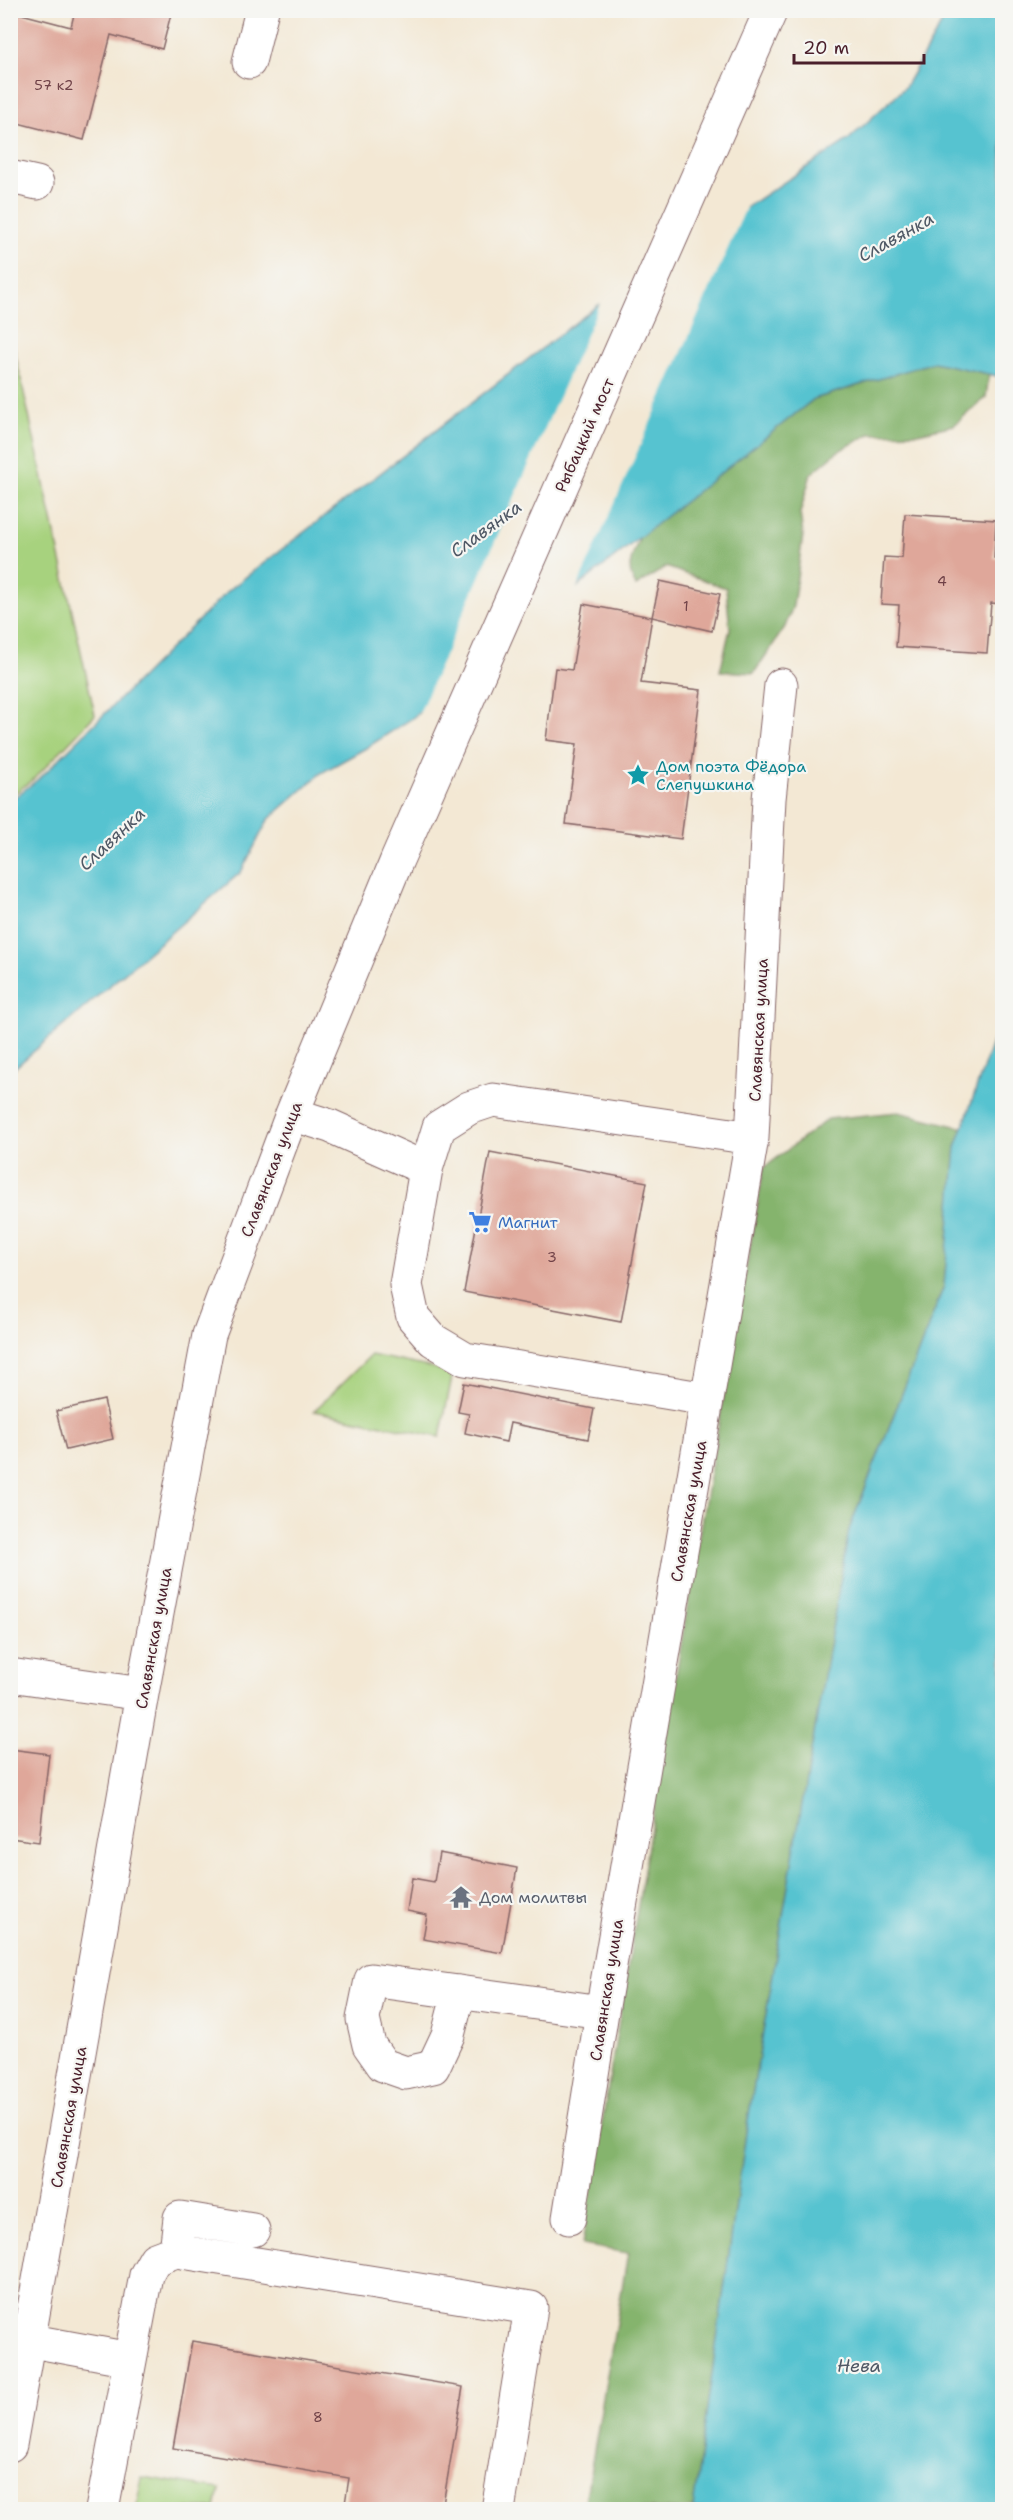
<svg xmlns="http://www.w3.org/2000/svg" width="1013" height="2520" viewBox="0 0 1013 2520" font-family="'Shantell Sans',sans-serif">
<rect width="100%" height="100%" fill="#f6f6f2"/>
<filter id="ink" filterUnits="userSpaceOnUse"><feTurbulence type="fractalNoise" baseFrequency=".0167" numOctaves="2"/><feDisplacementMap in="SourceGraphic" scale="12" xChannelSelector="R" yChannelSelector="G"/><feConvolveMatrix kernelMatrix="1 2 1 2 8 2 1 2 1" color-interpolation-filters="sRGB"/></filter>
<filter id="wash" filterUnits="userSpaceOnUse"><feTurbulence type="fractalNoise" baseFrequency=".008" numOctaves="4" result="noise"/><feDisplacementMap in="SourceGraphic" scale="24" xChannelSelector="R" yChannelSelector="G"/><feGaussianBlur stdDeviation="1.35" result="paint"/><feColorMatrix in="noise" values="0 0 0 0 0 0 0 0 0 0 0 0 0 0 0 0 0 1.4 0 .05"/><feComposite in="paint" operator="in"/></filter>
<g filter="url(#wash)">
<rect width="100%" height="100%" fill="#f3e8d4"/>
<path fill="#a7d27e" stroke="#787854" stroke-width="1.5" d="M 11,334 L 95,715 L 36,777 L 11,796 Z
M 371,1355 L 453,1372 L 440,1437 L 314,1411 Z
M 142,2477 L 220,2489 L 216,2509 L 136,2509 Z"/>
<path fill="#85b46d" stroke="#686a4c" stroke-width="1.5" d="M 934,362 L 989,374 L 986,397 L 954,425 L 918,433 L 870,434 L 837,452 L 811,474 L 800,513 L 803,535 L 793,606 L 785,627 L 754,673 L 720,671 L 730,629 L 726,588 L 666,567 L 636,586 C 624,567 633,556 640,536 L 814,399 Z
M 898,1112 L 964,1128 L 956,1147 L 944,1286 L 849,1530 L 747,2126 L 693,2509 L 584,2509 L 628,2253 L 582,2245 L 701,1524 L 764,1168 L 828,1119 Z"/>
<path fill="#57c3d0" stroke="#50717e" stroke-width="1.5" d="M 949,11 L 1002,11 L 1002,377 L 934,362 L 814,399 L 411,719 L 366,748 L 321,773 L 268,820 L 241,872 L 11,1071 L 11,800 L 41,777 L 229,590 L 597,306 L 848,140 L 905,87 Z
M 1002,1014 L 1002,2509 L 693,2509 L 747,2126 L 849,1530 L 944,1286 L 956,1147 Z"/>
<path fill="#f3e8d4" d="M 749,201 L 575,592 L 417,718 L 602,299 Z"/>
<g id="blocks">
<path fill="#dfa79a" d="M 75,10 L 172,10 L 162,49 L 111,35 L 84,140 L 10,121 L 10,11 L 71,27 Z
M 905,514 L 996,520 L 994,558 L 1002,558 L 1002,604 L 991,603 L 987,653 L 896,647 L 899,605 L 881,604 L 884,557 L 902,558 Z
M 660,581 L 720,594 L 712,631 L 652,617 Z
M 583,604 L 652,617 L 641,683 L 701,690 L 681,839 L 566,824 L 577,744 L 546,740 L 555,668 L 572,670 Z
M 490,1152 L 647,1182 L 621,1322 L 464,1292 Z
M 464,1383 L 594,1409 L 588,1439 L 510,1423 L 506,1442 L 465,1433 L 469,1414 L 458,1412 Z
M 104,1400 L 113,1439 L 66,1450 L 56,1411 Z
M 10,1749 L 49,1754 L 39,1842 L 10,1838 Z
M 439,1853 L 517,1868 L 502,1953 L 423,1939 L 427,1915 L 407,1911 L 412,1878 L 434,1882 Z
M 192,2341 L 463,2387 L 442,2510 L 344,2510 L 349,2478 L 173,2448 Z"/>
</g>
</g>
<g filter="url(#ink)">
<use href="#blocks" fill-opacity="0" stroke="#856566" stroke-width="1.5"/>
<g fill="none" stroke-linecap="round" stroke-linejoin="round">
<g stroke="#856566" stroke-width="35">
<path id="minor" d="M 249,62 L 262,10
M 10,177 L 37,183
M 292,1114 L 330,1126 L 426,1169
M 707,1399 L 465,1359 L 433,1340 L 413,1317 L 406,1285 L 426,1169 L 439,1127 L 469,1108 L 493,1100 L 752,1138
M 10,1675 L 142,1694
M 459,1992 L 448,2035 L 433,2067 L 406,2073 L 383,2065 L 369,2045 L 363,2019 L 371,1980 L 602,2012
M 569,2218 L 602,2012 L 752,1138 L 769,799 L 781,685
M 253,2230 L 180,2218 L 176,2251 L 531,2308 L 498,2510
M 10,2337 L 130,2359
M 10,2445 L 142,1694 L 209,1335 L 292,1114 L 397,860 L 771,10
M 102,2510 L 146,2275 L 155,2259 L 176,2251"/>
</g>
<use href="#minor" stroke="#fff" stroke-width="33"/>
</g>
</g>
<defs>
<g id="sight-bare" transform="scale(1.8)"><path d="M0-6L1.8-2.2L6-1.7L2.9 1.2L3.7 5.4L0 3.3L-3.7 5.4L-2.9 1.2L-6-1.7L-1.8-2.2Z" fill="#0f9aa8" stroke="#f6f6f2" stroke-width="2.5" paint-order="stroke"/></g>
<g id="supermarket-bare" transform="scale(1.8)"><path d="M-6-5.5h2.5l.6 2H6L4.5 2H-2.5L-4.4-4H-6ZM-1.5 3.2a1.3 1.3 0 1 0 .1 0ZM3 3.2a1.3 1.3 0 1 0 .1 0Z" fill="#3f7fe0" stroke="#f6f6f2" stroke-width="2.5" paint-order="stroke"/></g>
<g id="temple-bare" transform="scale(1.8)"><path d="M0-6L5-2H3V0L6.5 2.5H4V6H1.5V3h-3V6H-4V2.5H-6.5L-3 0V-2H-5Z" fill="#6b7280" stroke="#f6f6f2" stroke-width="2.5" paint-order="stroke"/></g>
</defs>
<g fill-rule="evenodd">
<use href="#sight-bare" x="638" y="775"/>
<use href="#supermarket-bare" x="480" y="1222"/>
<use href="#temple-bare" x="461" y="1897"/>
</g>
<g text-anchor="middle" stroke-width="4.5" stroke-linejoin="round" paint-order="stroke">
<g font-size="14" fill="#6f4147">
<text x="54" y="90">57 к2</text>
<text x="942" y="586">4</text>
<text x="686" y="611">1</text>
<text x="552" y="1262">3</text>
<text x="318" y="2422">8</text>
</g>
<g font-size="16" fill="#4a1f2b" stroke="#f6f6f2">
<text transform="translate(584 435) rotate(-66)" y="6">Рыбацкий мост</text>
<text transform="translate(758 1030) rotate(-87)" y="6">Славянская улица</text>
<text transform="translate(271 1169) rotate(-69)" y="6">Славянская улица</text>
<text transform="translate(688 1511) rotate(-80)" y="6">Славянская улица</text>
<text transform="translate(153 1638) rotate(-80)" y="6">Славянская улица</text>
<text transform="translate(606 1990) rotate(-81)" y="6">Славянская улица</text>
<text transform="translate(68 2117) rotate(-80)" y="6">Славянская улица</text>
</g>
<g font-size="16" fill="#0d838f" stroke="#f6f6f2" text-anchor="start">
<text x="656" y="772">Дом поэта Фёдора<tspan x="656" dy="18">Слепушкина</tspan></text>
</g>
<g font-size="16" fill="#366cbe" stroke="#f6f6f2" text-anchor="start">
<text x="498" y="1228">Магнит</text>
</g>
<g font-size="16" fill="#5b616d" stroke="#f6f6f2" text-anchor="start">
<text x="479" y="1903">Дом молитвы</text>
</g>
<g font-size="18" font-style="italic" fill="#4f5865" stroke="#f6f6f2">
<text transform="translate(896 237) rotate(-29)" y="6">Славянка</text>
<text transform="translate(486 529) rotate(-36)" y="6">Славянка</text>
<text transform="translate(112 839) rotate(-43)" y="6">Славянка</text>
<text x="859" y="2372">Нева</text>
</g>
</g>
<rect width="1013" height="2520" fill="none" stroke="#f6f6f2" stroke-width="36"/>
<path d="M794 54v9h130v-9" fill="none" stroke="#4a1f2b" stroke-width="3"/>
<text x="803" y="54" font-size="18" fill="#4a1f2b" stroke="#f6f6f2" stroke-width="4.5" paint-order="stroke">20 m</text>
</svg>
